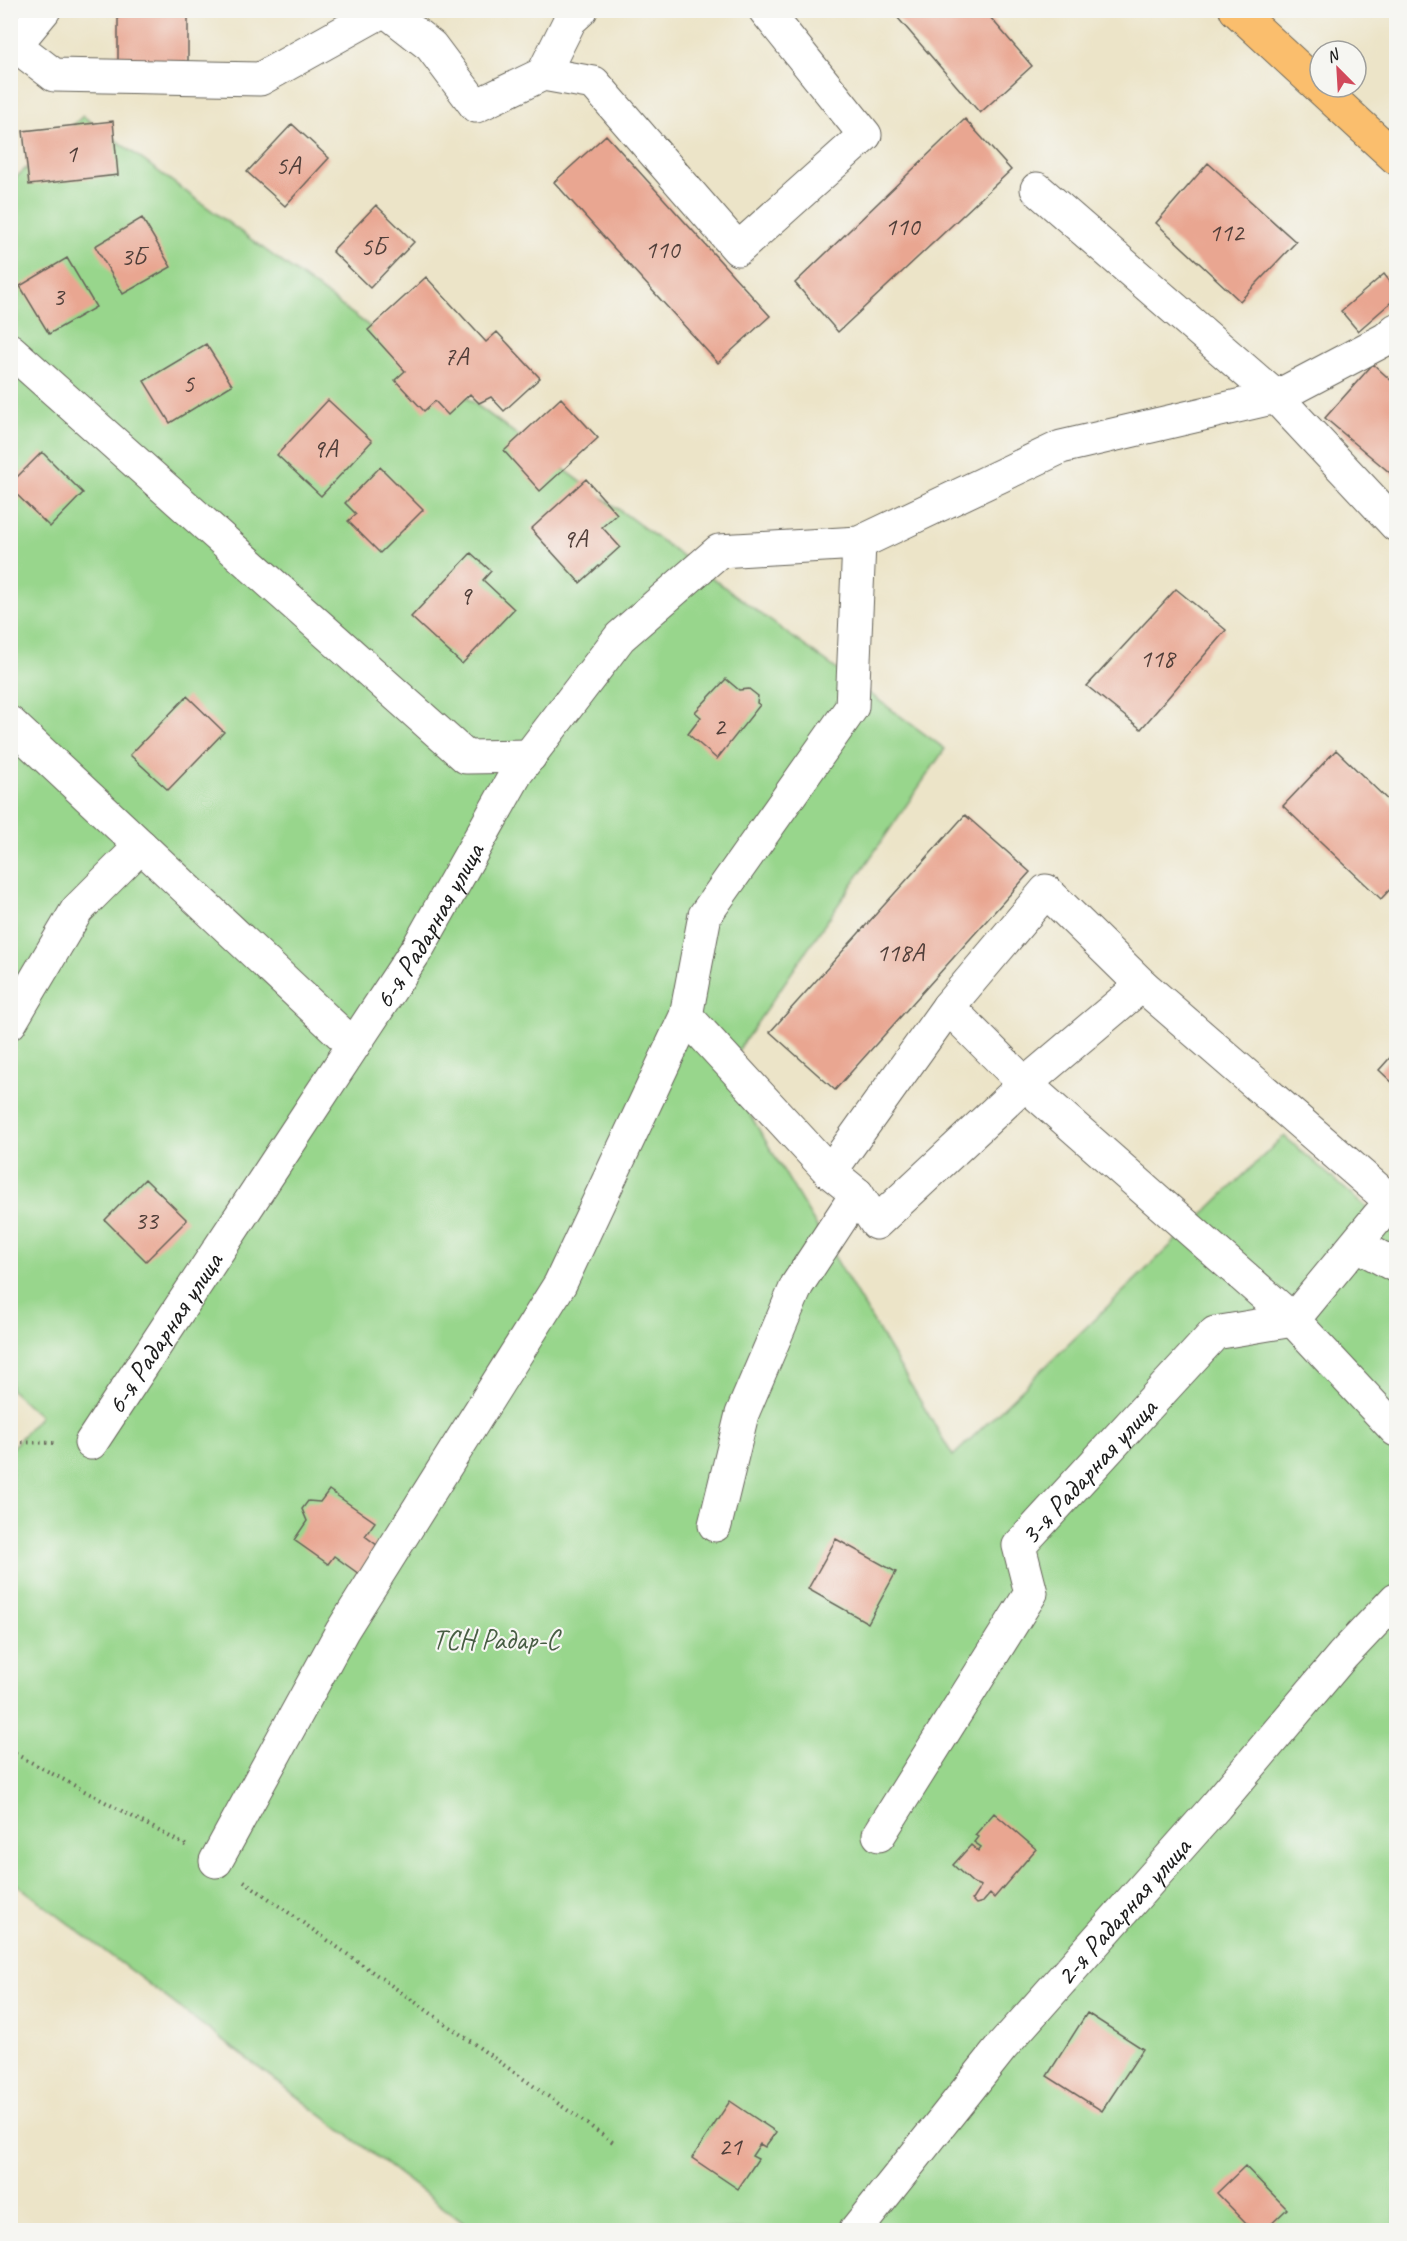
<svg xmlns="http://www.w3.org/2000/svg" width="1407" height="2241" viewBox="0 0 1407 2241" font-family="Caveat,sans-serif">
<rect width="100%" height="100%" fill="#f6f6f2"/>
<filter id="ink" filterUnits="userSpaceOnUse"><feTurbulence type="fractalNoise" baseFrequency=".0167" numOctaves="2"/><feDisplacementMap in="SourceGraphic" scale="12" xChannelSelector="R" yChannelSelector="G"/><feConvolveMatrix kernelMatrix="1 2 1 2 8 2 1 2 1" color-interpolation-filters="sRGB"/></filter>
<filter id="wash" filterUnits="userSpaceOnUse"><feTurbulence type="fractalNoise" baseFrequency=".008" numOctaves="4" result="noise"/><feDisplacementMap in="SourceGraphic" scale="24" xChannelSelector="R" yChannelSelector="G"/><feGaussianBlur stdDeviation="1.35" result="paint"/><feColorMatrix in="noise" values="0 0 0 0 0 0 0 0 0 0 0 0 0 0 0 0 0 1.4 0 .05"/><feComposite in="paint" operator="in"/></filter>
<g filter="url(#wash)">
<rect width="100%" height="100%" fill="#ece4c8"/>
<path fill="#98d68c" stroke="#5a7954" stroke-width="1.5" d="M 83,116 L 945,749 L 724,1071 L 953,1456 L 1284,1136 L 1396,1233 L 1396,2227 L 1393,2230 L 473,2230 L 11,1880 L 11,1449 L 40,1416 L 11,1390 L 11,182 Z"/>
<g id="blocks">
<path fill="#e9a691" d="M 118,10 L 188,10 L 188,65 L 118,66 Z
M 891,10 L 984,10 L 1032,66 L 980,113 Z
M 965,119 L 1011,170 L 838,332 L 795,283 Z
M 113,121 L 118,175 L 29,185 L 23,131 Z
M 292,124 L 329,158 L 285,206 L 247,172 Z
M 606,135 L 770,316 L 718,363 L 554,182 Z
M 1208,163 L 1296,242 L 1240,301 L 1156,223 Z
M 376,205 L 414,242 L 370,288 L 332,251 Z
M 142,218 L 171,267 L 123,294 L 95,246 Z
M 67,258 L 96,307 L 49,334 L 20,286 Z
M 1384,274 L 1396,289 L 1396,298 L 1358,331 L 1341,311 Z
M 426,277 L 486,342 L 497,332 L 540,378 L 504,411 L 491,397 L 479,403 L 470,394 L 448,415 L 435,401 L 424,411 L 395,380 L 405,371 L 368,330 Z
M 206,344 L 232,385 L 170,423 L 144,381 Z
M 1373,364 L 1396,385 L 1396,478 L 1325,418 Z
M 561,398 L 598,438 L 540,491 L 504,451 Z
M 328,400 L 372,441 L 321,496 L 277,455 Z
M 42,452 L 83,493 L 50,527 L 10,488 L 10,484 Z
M 380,467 L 423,510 L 380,553 L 348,521 L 356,514 L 345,503 Z
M 586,479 L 617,514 L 602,527 L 620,547 L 580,583 L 531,529 Z
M 471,553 L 491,571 L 483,580 L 514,609 L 462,664 L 411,617 Z
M 1176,589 L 1226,630 L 1141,729 L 1087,686 Z
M 726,679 L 739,690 L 749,689 L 758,696 L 757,703 L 760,705 L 717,759 L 688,734 L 701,717 L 695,712 Z
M 187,696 L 224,732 L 168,790 L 130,755 Z
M 1336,750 L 1396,808 L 1396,883 L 1381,899 L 1283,806 Z
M 965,815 L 1030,872 L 835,1090 L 770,1032 Z
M 1396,1051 L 1396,1086 L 1379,1070 Z
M 145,1179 L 187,1220 L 146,1261 L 105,1220 Z
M 329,1490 L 375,1522 L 365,1536 L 378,1546 L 359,1574 L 334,1556 L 328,1564 L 294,1540 L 307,1521 L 302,1509 L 308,1501 L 320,1502 Z
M 836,1539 L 896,1572 L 868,1623 L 808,1589 Z
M 994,1813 L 1036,1849 L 994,1898 L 990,1894 L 983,1902 L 976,1904 L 972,1900 L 981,1886 L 973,1883 L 953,1865 L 971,1845 L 978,1851 L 981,1847 L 974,1842 L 978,1837 L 975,1835 Z
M 1087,2013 L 1143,2049 L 1102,2111 L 1047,2076 Z
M 730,2101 L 776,2132 L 765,2147 L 760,2144 L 752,2156 L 758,2159 L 738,2189 L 692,2158 Z
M 1245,2166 L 1287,2209 L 1265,2230 L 1253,2230 L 1217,2193 Z"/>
</g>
</g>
<g filter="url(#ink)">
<use href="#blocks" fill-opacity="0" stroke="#656258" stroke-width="1.5"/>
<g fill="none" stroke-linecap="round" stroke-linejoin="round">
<g stroke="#656258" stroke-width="35">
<g id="minor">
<path d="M 385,10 L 431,46 L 476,106 L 543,74 L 594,83 L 738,249 L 865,135 L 765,10"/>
<path d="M 15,45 L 54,75 L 260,79 L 384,10"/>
<path d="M 10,47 L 15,45 L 44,10"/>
<path d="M 543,74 L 570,20 L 581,10"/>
<path d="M 1037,189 L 1276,397 L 1396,525"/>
<path d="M 10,350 L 466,757 L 530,756"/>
<path d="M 10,723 L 353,1045"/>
<path d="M 948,1007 L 1025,1084 L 1293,1320 L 1396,1430"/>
<path d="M 686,1016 L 830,1172 L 857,1194 L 876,1223 L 1025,1084 L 1142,985 L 1392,1202"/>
<path d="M 10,1023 L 77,910 L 141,846"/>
<path d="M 830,1172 L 948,1007 L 1046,891 L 1142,985"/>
<path d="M 1357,1245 L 1396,1266"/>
<path id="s1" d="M 91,1443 L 419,946 L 517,772 L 620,637 L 719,551 L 859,543 L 1061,447 L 1276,397 L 1386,339 L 1396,330"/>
<path d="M 715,1525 L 742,1414 L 797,1285 L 857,1194"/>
<path id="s2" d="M 879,1835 L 1031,1593 L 1019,1546 L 1215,1333 L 1293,1320 L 1378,1217 L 1396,1197"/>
<path d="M 216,1861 L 342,1631 L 560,1284 L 686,1016 L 705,915 L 852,707 L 859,543"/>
<path id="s3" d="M 856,2230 L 1001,2048 L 1216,1806 L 1343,1655 L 1396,1599"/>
</g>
</g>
<g stroke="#656258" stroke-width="35">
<path id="major" d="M 1236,10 L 1396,158"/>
</g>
<path stroke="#656258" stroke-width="4" stroke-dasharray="1.5 4.5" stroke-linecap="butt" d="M 10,1442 L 58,1443
M 10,1751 L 187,1846
M 244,1881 L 614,2143"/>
<use href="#minor" stroke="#fff" stroke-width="33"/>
<use href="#major" stroke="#fabe6d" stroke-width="33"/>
</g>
</g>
<g text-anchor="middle" stroke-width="4.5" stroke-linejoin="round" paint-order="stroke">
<g font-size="26" fill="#4f3e39">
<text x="71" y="162">1</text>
<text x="288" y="174">5А</text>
<text x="902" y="235">110</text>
<text x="1226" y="241">112</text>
<text x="373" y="255">5Б</text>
<text x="662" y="258">110</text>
<text x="133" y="265">3Б</text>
<text x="58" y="305">3</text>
<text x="456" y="365">7А</text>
<text x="188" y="392">5</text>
<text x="325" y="457">9А</text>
<text x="575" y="547">9А</text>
<text x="465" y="604">9</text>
<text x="1157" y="667">118</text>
<text x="719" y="735">2</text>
<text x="900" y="961">118А</text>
<text x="146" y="1229">33</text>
<text x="730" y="2155">21</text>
</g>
<g font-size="28" fill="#1c1c1c" stroke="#f6f6f2">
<text dy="10" stroke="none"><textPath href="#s1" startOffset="618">6-я Радарная улица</textPath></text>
<text dy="10" stroke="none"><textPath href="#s1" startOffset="132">6-я Радарная улица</textPath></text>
<text dy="10" stroke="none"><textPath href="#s2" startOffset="436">3-я Радарная улица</textPath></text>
<text dy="10" stroke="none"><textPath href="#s3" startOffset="416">2-я Радарная улица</textPath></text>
</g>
<g font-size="28" fill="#475d43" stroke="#f6f6f2">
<text x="496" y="1649">ТСН Радар-С</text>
</g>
</g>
<rect width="1407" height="2241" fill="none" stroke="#f6f6f2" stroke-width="36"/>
<g transform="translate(1338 69) rotate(336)"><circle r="28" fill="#f6f6f2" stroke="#9f9f9c" stroke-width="1.5"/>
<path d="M0-4.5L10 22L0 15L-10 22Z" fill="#d1495b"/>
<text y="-9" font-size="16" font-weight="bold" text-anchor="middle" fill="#1c1c1c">N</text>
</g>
</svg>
